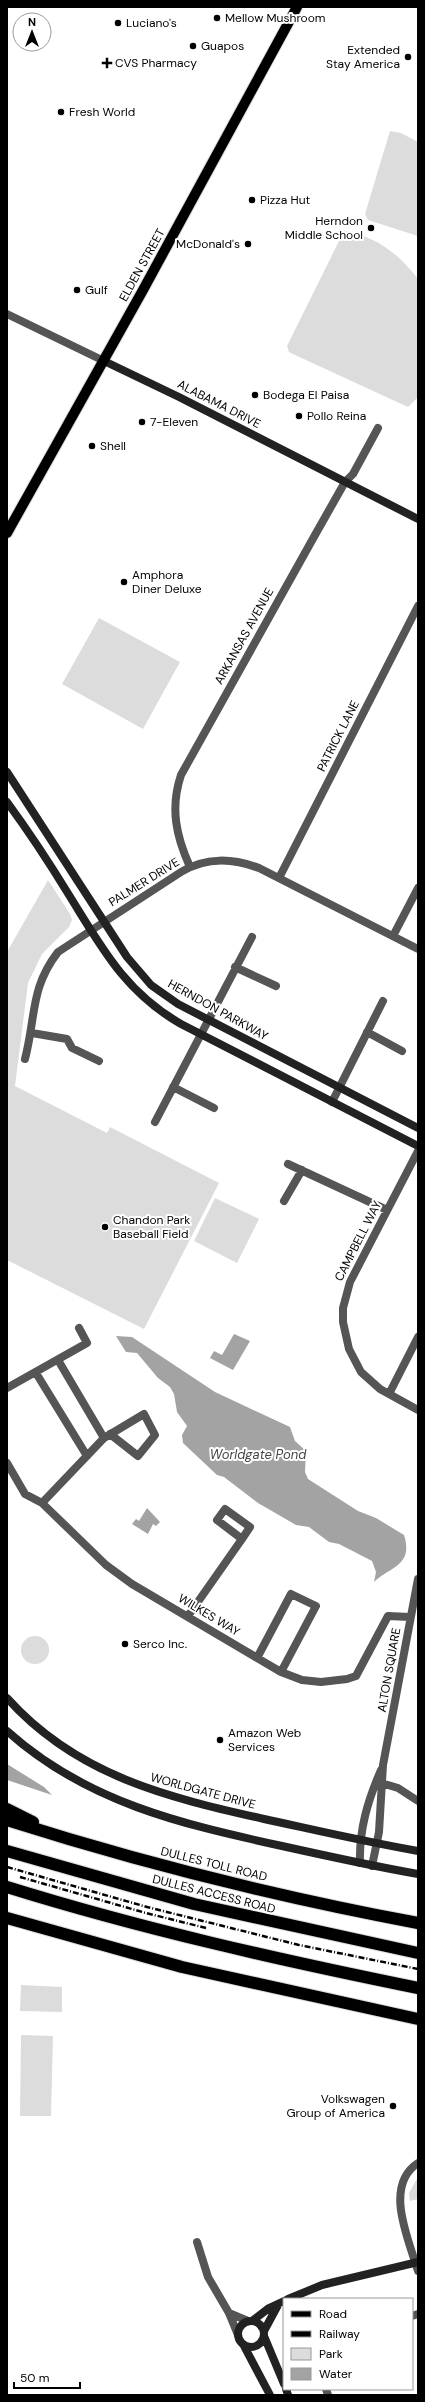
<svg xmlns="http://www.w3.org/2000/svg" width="425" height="2402" viewBox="0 0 425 2402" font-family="'DM Sans',sans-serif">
<rect width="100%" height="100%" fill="#fff"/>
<path fill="#dcdcdc" d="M 390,131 L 401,133 L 418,142 L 418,236 L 368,220 L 365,214 Z
M 344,231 C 376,236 399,254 418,279 L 418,397 L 408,407 L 295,355 L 289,352 L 287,346 Z
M 99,618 L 180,662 L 143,729 L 62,684 Z
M 48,880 L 70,914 L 72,920 L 69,927 L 42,954 L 28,983 L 15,1086 L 107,1133 L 110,1127 L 219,1183 L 144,1329 L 7,1260 L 7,952 Z
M 215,1198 L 259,1219 L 237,1263 L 194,1241 Z
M21 1650a14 14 0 1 1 28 0a14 14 0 1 1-28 0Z
M 21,1985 L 62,1987 L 62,2012 L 20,2011 Z
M 21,2035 L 53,2036 L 51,2116 L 20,2116 Z
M 418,2177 L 418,2199 L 410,2201 L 409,2193 Z"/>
<path fill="#a3a3a3" d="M 234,1334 L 250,1341 L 233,1370 L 210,1358 L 214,1351 L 222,1355 Z
M 116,1336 L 132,1337 L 215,1392 L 290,1427 L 295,1441 L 306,1451 L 305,1472 L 308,1479 L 358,1511 L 376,1518 L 404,1535 C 414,1566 389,1567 374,1582 L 376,1572 L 372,1561 L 339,1544 L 329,1542 L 309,1527 L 296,1525 L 258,1503 L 224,1477 L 217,1475 L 183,1443 L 182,1435 L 187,1426 L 177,1412 L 174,1394 L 170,1387 L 158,1378 L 137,1353 L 126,1352 Z
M 147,1508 L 160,1522 L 156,1526 L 153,1524 L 148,1534 L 132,1524 L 136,1519 L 139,1521 Z
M 7,1764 L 44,1787 L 52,1795 L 7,1780 Z"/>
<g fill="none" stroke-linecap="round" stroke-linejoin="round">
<g stroke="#dbdbdb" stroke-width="12">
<path id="primary" d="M 7,533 L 143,290 L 297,7"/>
</g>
<g stroke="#dbdbdb" stroke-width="14">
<path id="highway" d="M 7,1809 L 33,1822
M 7,1820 C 142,1863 279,1897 418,1923
M 7,1851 L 194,1904 L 418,1953
M 7,1887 C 142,1929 280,1960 418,1988
M 7,1918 L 182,1967 L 418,2019"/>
</g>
<path stroke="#555" stroke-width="8" d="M 7,314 L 104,361
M 190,867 C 176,836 170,808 181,775 L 315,535 L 345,482 L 353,474 L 378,428
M 279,878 L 418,606
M 393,936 L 418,888
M 235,967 L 276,986
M 367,1032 L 402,1051
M 32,1033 L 67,1039 L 72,1048 L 99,1061
M 25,1059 C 36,1017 30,988 58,952 L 181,872 C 205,857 233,858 259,868 L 418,949
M 173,1087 L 214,1108
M 332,1102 L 383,1001
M 155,1122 L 252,937
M 418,1151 L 350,1282 L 343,1308 L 343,1322 L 349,1349 L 361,1372 L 380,1389 L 418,1410
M 288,1164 L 387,1210
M 284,1201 L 302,1170
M 58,1360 L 104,1438
M 36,1373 L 87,1456
M 7,1388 L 87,1343 L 79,1328
M 389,1394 L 418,1337
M 7,1463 L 25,1494 L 42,1503 L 106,1565 L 132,1584 L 281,1672 L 302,1680 L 321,1682 L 347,1679 L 356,1676 L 388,1616 L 410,1617
M 42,1503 L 104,1438 L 144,1414 L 155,1435 L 138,1456 L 110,1434
M 188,1616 L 242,1539 L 250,1527 L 225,1509 L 217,1520 L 242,1539
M 257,1658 L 291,1594 L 316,1606 L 281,1672
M 378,1782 L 398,1788 L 418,1801
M 360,1863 C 359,1829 368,1800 381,1770
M 372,1866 L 379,1832 L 383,1765 L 418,1579
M 418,2163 C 383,2186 409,2240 418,2271
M 197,2242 L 208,2277 L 229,2313 L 238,2335
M 229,2313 L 248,2321
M 412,2316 L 418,2314
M 326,2389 L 328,2395"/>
<path stroke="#222" stroke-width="8" d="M 104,361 L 179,397 L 418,519
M 7,772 L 127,957 L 151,985 L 178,1004 L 418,1128
M 7,802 C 29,832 50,864 69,895 C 102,948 125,992 181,1024 L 418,1146
M 7,1698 C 77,1776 167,1797 264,1819 C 315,1830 366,1842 418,1851
M 7,1731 C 86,1802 181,1824 282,1846 C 327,1856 372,1866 418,1874
M 288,2299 L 322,2285 L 418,2262
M238 2334a13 13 0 1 1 26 0a13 13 0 1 1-26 0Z
M 252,2321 L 269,2308 L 284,2301
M 264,2331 L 278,2305
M 264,2336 L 284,2384
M 244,2346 L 270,2395
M 286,2389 L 288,2395"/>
<use href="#primary" stroke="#000" stroke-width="10"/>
<use href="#highway" stroke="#000" stroke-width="12"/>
<path stroke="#000" stroke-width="2.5" stroke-dasharray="6 2 1 2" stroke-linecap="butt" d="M 7,1867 L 147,1907 L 299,1945 L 418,1969
M 20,1877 L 146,1913 L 206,1928"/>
</g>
<g fill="#000" stroke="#fff" stroke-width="1.5">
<circle cx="217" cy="18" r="4"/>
<circle cx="118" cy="23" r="4"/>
<circle cx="193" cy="46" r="4"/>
<circle cx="408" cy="57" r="4"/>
<path d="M105 57h4v4h4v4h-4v4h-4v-4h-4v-4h4z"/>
<circle cx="61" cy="112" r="4"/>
<circle cx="252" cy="200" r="4"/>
<circle cx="371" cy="228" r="4"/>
<circle cx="248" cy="244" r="4"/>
<circle cx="77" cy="290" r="4"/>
<circle cx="255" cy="395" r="4"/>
<circle cx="299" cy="416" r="4"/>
<circle cx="142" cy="422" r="4"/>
<circle cx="92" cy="446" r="4"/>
<circle cx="124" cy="582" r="4"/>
<circle cx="105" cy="1227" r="4"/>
<circle cx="125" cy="1644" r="4"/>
<circle cx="220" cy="1740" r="4"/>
<circle cx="393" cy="2106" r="4"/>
</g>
<g text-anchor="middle" stroke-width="4" stroke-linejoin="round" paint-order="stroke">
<g font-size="12" fill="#000" stroke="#fff" text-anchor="start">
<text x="225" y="22">Mellow Mushroom</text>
<text x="126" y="27">Luciano's</text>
<text x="201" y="50">Guapos</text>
<text x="400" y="54" text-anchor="end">Extended<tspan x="400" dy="14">Stay America</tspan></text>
<text x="115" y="67">CVS Pharmacy</text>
<text x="69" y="116">Fresh World</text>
<text x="260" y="204">Pizza Hut</text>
<text x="363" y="225" text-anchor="end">Herndon<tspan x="363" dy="14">Middle School</tspan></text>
<text x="240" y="248" text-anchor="end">McDonald's</text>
<text x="85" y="294">Gulf</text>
<text x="263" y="399">Bodega El Paisa</text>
<text x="307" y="420">Pollo Reina</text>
<text x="150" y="426">7-Eleven</text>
<text x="100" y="450">Shell</text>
<text x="132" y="579">Amphora<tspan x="132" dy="14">Diner Deluxe</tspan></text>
<text x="113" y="1224">Chandon Park<tspan x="113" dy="14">Baseball Field</tspan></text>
<text x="133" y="1648">Serco Inc.</text>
<text x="228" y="1737">Amazon Web<tspan x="228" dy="14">Services</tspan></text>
<text x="385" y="2103" text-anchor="end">Volkswagen<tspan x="385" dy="14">Group of America</tspan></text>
</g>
<g font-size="12" fill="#000" stroke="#fff">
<text transform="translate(142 265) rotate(-61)" y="4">ELDEN STREET</text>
<text transform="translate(219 404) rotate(27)" y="4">ALABAMA DRIVE</text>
<text transform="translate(244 636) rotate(-61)" y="4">ARKANSAS AVENUE</text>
<text transform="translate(338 736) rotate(-63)" y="4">PATRICK LANE</text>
<text transform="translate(144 882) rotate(-32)" y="4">PALMER DRIVE</text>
<text transform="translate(218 1010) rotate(29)" y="4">HERNDON PARKWAY</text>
<text transform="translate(358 1241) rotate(-63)" y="4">CAMPBELL WAY</text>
<text transform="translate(209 1615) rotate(31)" y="4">WILKES WAY</text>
<text transform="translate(389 1670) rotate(-80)" y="4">ALTON SQUARE</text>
<text transform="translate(203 1791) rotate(15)" y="4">WORLDGATE DRIVE</text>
<text transform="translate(214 1864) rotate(14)" y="4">DULLES TOLL ROAD</text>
<text transform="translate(214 1894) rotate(14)" y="4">DULLES ACCESS ROAD</text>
</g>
<g font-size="13" font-style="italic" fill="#444" stroke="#fff">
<text x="258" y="1459">Worldgate Pond</text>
</g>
</g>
<rect width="425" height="2402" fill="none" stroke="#000000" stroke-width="16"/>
<rect x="283" y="2298" width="130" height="92" fill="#ffffff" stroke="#999999"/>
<rect x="291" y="2311" width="20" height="6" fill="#000000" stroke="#999999"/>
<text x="319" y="2318" font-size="12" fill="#000000">Road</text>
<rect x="291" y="2331" width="20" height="6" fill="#000000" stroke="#999999"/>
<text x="319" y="2338" font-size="12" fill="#000000">Railway</text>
<rect x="291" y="2348" width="20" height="12" fill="#dcdcdc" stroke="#999999"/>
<text x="319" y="2358" font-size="12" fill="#000000">Park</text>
<rect x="291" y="2368" width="20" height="12" fill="#a3a3a3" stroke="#999999"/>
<text x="319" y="2378" font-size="12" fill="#000000">Water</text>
<g transform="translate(32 32)"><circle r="19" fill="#ffffff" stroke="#999999"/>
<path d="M0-3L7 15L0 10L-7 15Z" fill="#000000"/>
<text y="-6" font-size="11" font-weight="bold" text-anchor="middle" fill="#000000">N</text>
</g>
<path d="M14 2382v6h66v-6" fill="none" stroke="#000000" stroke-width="2"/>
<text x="20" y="2382" font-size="12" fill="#000000" stroke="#ffffff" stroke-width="3" paint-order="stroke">50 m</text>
</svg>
